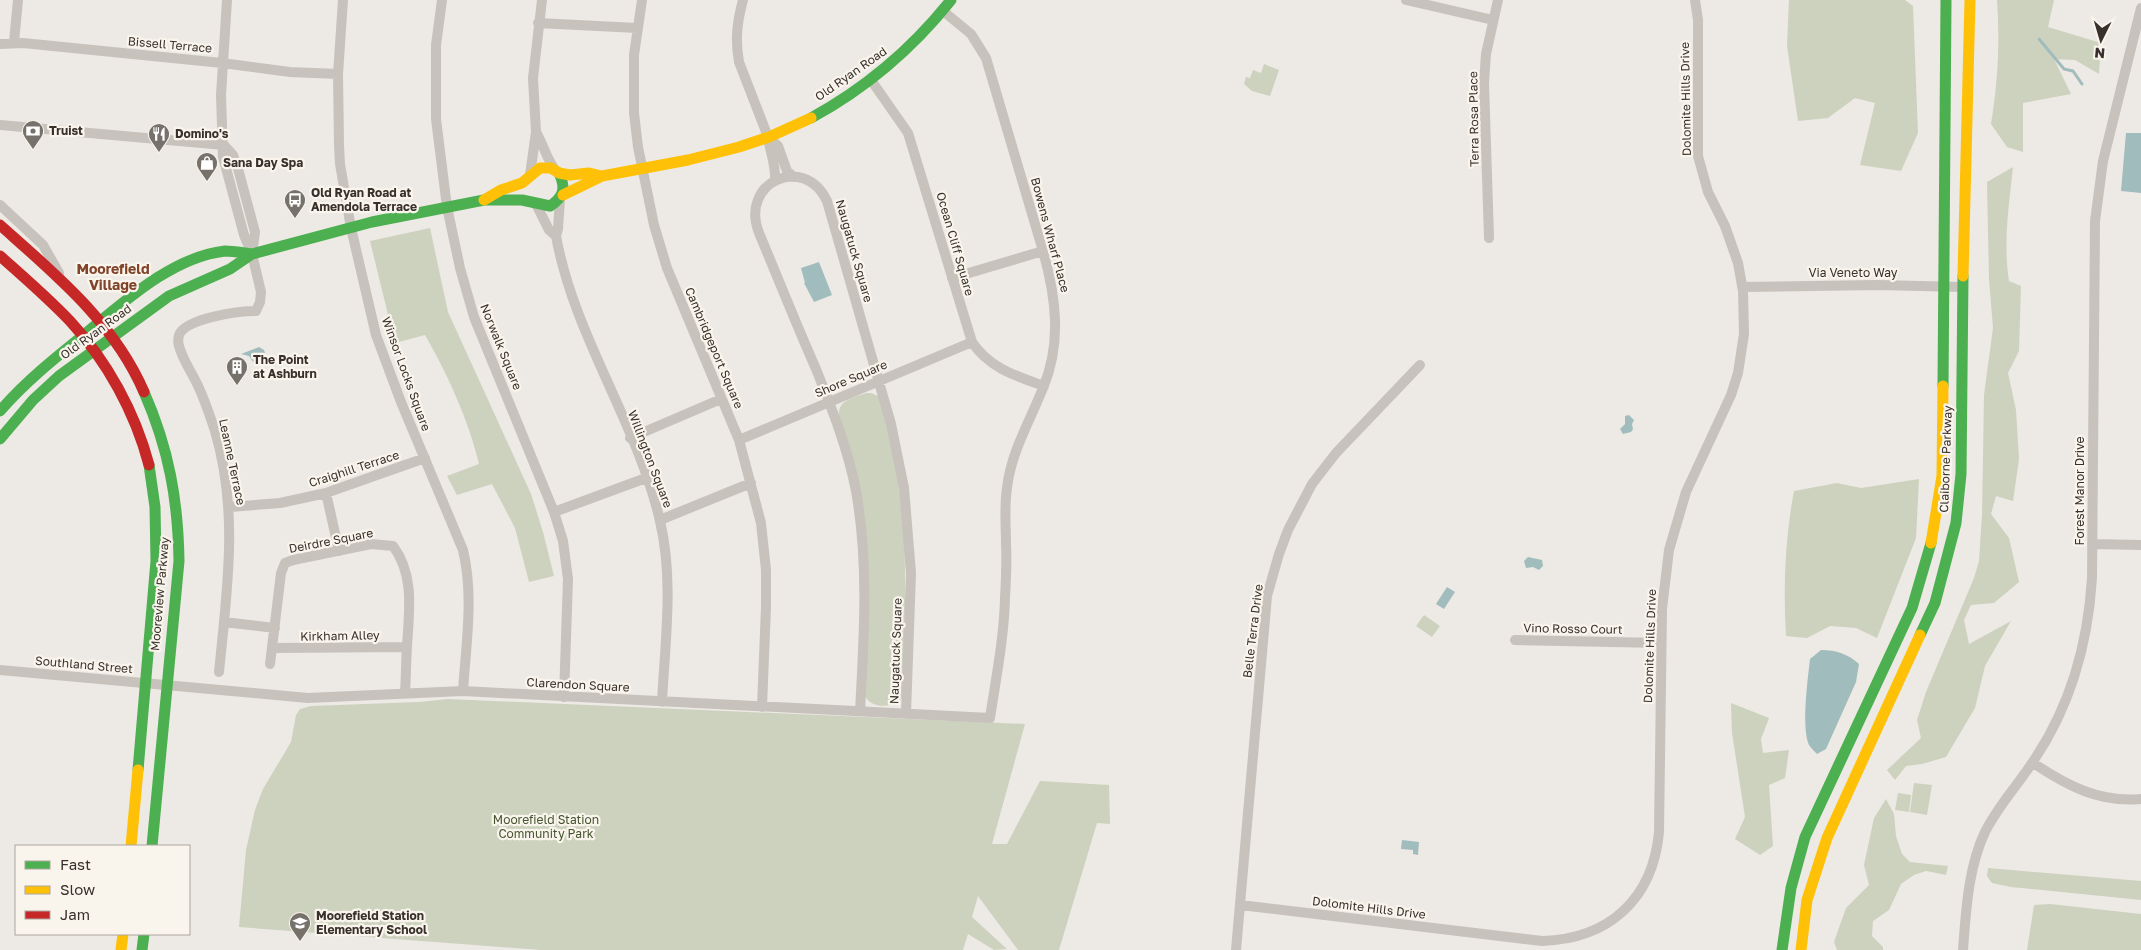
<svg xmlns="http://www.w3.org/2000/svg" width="2141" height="950" viewBox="0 0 2141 950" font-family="'Golos Text',sans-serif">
<rect width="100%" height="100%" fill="#ede9e4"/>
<path fill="#cdd2bf" d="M 1789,0 L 1905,0 L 1913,6 L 1918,133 L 1901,171 L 1860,165 L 1875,103 L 1855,98 L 1828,118 L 1798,121 L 1787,46 Z
M 1997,0 L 2054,0 L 2048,27 L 2101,43 L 2099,74 L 2075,60 L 2054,59 L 2071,94 L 2023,103 L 2023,152 L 2007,147 L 1991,124 C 1998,82 2000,42 1997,0 Z
M 1264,64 L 1279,70 L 1270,96 L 1252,91 L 1244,84 L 1246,77 L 1250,78 L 1253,70 L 1261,73 Z
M 2013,167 C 2009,205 2003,243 2009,281 L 2021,286 L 2019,351 L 2008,373 L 2016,410 L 2019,459 L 2013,501 L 1996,496 L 1991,514 L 2009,538 L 2019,582 L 1994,603 L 1971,605 L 1964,620 L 1969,644 L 2011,621 L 1985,666 L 1975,708 L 1946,757 L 1922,764 L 1906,766 L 1895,780 L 1887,770 L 1921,738 L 1917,720 L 1926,692 L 1974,578 L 1979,561 L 1982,515 L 1984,395 L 1993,328 L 1989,279 L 1987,182 Z
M 430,228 L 448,312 L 531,494 L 543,532 L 554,576 L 529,582 L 515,528 L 492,484 L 457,495 L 447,476 L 479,464 C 469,421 447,373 425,335 L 395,343 L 370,241 Z
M 866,393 L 871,393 L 878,396 C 885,409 887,426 890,440 C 911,527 905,610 902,698 C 891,709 870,709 864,694 L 868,583 L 839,415 C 838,400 853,398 866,393 Z
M 1919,479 L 1916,538 L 1877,638 L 1856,628 L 1830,626 L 1807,638 L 1786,636 C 1783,588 1785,538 1794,491 L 1837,483 L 1861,488 Z
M 1424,615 L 1440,626 L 1432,637 L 1416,626 Z
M 448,699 L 1025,724 L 992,844 L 1007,844 L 1040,781 L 1109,785 L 1110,824 L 1097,823 L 1059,950 L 1018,950 L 978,896 L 972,917 L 1007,949 L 994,950 L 968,934 L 963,950 L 541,950 L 239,927 L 246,850 L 255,810 L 263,789 L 291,742 L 296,715 L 300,709 L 311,706 L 419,702 Z
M 1731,703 L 1769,718 L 1761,739 L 1763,753 L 1789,750 L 1785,778 L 1769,785 L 1773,846 L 1760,855 L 1735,839 L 1745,817 L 1732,733 Z
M 1914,783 L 1932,785 L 1927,815 L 1910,812 Z
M 1898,793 L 1911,795 L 1909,812 L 1895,810 Z
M 1886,799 L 1894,814 L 1896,836 L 1902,854 L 1910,862 L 1948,866 L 1946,875 L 1926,871 L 1914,875 L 1901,884 L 1889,910 L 1873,921 L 1872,936 L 1883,947 L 1883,950 L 1837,950 L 1834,942 L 1846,908 L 1869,885 L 1864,865 L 1874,818 Z
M 1988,868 L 2141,881 L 2141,900 L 2011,887 L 1992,883 L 1987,876 Z
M 2050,904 L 2141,914 L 2141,950 L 2027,950 L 2034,905 Z"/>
<path fill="#a1bcbd" d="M 2126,133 L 2141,133 L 2141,193 L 2121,191 Z
M 819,262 L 832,295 L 814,302 L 804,283 L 805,283 L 801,268 Z
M 259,347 L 264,350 L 265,353 L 261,360 L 253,362 L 249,356 L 241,354 Z
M 1629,415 L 1634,420 L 1632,424 L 1633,429 L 1631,432 L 1623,434 L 1620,429 L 1625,424 L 1625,416 Z
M 1528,557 L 1542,560 L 1543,566 L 1539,570 L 1533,567 L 1526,568 L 1524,561 Z
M 1447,587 L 1455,592 L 1444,609 L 1436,604 Z
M 1821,650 C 1836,650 1848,654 1859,664 L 1856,682 L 1826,749 L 1817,754 C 1814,751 1811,748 1809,745 C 1801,728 1808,678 1810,659 Z
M 1402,840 L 1419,842 L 1418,855 L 1413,854 L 1413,850 L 1401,849 Z"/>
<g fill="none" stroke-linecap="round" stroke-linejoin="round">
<path stroke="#a1bcbd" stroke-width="3" d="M 2039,39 L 2064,69 L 2073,71 L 2082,84"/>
<path stroke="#c7c2bc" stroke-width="10" d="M 343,0 L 338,74 L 339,145 L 340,164 L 351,228 L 376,335 L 401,402 L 463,550 C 474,596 466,644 463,691
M 442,0 L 436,45 L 436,119 L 447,207 L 460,268 L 474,317 L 554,512 L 563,541 L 568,579 L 564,697
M 642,0 L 634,55 L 634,113 L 638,147 L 654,225 L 667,268 L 739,440 L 761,523 L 766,570 L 766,607 L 762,707
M 743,0 C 737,22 735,40 739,62 L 768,137 C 770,152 776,165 775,180
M 1406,0 L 1493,20
M 538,23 L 637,28
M 14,42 L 18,0
M 0,44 L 23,43 L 222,63 L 290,72 L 338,74
M 871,80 L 908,133 L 972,342 C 989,368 1016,376 1044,386
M 0,125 L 224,145
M 536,132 C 544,145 546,159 556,171
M 768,137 L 778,146 L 787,171 L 794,177
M 224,145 L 233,155 L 237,165 L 255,232 L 252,254
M 530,175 L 536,132 L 533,78 L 542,0
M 560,199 L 558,229 L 556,236 C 574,336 637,422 660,521 C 674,580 665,642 662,702
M 536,204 L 549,230 L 556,236
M 0,205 L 43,245 L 59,273
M 1489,238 L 1484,83 L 1486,54 L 1498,0
M 952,278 L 1043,251
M 1742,287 L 1877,285 L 1963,287
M 630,438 L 721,399
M 739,440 L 972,342
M 326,493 L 339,551
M 230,507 L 280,503 L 326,493 L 425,458
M 554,512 L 646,478
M 660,520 L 751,483
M 2092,544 L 2141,545
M 224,622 L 275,628
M 1515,640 L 1661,643
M 273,648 L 407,647
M 270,664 L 281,573 L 285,563 L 293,560 L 371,544 L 393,546 C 415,575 409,612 407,646 C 406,662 406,677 405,693
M 0,670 L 308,698 L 463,691 L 990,718 C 996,678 1004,638 1005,598 C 1006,580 1007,562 1006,544 C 1006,526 1004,507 1007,488 C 1011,452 1030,421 1043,388 C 1062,343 1056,297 1043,251 L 986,58 L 971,34 L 943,11
M 219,672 C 227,590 239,512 215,431 C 210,416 205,401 199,388 C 193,374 183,361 179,346 C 178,343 178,339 179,335 C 186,318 239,311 256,311 L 260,302 L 261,292 L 252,254 L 244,235 L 223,157 L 221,95 L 227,0
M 860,711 C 864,637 869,564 856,491 C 848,449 832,409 816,369 C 796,324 778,278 759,233 C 739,182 804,153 827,201 L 891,424 L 904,488 L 911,573 L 906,713
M 2033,763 C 2066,785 2099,803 2141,799
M 1240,905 L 1542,941 C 1609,939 1653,899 1659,832 L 1662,609 L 1669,550 L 1686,492 L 1731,395 L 1738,373 L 1744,334 L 1743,291 L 1738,263 L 1725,226 L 1708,192 L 1698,156 L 1698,20 L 1695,0
M 1236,950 L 1267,596 L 1279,554 L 1288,530 L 1312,484 L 1336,453 L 1420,365
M 1963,950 C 1966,911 1968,868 1985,832 C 1998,806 2017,786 2032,763 C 2070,708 2088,644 2092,578 L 2095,221 L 2103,161 L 2141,8"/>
<path stroke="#4caf50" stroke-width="11" d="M 811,118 C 866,88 912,49 951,0
M 1943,386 L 1946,0
M 144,392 C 169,449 178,500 179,561 L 152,846
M 0,411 C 25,382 55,358 85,334 C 124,302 172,257 225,251 C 234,251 243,253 252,254
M 0,439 L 33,400 L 59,376 L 169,296 L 230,269 L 252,254 L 372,222 L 484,200 L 522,200 L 550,206 C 564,197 566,188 559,173
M 1920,635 L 1935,603 L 1956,523 L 1961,474 L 1963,276
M 138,770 L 156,561 L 155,507 L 149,465
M 142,950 L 144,934
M 1782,950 L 1791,888 L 1805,837 L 1912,608 L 1931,543"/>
<path stroke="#ffc107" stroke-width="11" d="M 563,195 L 602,176 L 688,160 L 739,147 L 769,137 L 811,118
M 484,200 L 501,190 L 522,183 L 540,168 L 551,168 L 559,173 L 570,175 L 589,173 L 602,176
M 1963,276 L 1970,0
M 1931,543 L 1942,476 L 1943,386
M 131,846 L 138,770
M 121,950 L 123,934
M 1801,950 L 1807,900 L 1827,838 L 1920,635"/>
<path stroke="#c62828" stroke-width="11" d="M 0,225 C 55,274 114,322 144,392
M 0,256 C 24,277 48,298 70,321 C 107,361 135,412 149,465"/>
</g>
<defs>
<g id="bank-pin" transform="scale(1.125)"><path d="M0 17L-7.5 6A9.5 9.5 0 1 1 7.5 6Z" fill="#77716c" stroke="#f9f4ec"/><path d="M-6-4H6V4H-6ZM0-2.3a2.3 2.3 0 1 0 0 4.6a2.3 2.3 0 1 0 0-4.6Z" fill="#fff"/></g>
<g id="restaurant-pin" transform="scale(1.125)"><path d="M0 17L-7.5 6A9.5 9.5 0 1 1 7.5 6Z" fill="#77716c" stroke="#f9f4ec"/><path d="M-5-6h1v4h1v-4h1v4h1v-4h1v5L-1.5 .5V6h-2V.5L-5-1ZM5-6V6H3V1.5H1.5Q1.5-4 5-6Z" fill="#fff"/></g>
<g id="shop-pin" transform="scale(1.125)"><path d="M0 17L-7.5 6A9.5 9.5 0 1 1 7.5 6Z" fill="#77716c" stroke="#f9f4ec"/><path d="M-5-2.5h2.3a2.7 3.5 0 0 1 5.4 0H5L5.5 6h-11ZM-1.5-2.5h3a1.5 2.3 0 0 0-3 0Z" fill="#fff"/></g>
<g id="bus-pin" transform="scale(1.125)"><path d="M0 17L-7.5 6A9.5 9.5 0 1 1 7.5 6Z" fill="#77716c" stroke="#f9f4ec"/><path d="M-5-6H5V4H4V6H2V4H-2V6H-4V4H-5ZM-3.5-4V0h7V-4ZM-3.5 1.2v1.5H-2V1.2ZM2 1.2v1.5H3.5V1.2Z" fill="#fff"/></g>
<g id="building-pin" transform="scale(1.125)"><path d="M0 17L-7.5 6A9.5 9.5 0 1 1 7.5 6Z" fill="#77716c" stroke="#f9f4ec"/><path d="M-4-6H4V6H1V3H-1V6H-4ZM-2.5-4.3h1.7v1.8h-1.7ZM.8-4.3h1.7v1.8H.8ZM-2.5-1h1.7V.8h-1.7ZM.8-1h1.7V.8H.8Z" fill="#fff"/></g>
<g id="school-pin" transform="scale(1.125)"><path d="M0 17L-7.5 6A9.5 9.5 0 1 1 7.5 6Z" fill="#77716c" stroke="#f9f4ec"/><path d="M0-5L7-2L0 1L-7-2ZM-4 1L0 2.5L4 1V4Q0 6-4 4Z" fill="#fff"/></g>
</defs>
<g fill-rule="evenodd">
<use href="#bank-pin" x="33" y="131"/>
<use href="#restaurant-pin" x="159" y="134"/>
<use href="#shop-pin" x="207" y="163"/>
<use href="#bus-pin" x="295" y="200"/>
<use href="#building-pin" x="237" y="367"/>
<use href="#school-pin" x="300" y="923"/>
</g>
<g text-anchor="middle" stroke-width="4.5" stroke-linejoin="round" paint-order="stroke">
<g font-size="12" fill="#38302b" stroke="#f9f4ec">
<text transform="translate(170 45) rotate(5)" y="4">Bissell Terrace</text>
<text transform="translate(851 74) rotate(-35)" y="4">Old Ryan Road</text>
<text transform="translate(1686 99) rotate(-91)" y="4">Dolomite Hills Drive</text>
<text transform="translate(1474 119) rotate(-91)" y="4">Terra Rosa Place</text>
<text transform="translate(1050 235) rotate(75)" y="4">Bowens Wharf Place</text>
<text transform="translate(955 244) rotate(74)" y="4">Ocean Cliff Square</text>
<text transform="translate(854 251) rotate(74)" y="4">Naugatuck Square</text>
<text x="1853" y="277">Via Veneto Way</text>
<text transform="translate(96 332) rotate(-36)" y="4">Old Ryan Road</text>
<text transform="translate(501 347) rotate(68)" y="4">Norwalk Square</text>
<text transform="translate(714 348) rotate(67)" y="4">Cambridgeport Square</text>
<text transform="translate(406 374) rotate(70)" y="4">Winsor Locks Square</text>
<text transform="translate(851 379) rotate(-23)" y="4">Shore Square</text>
<text transform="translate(650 459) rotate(69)" y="4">Willington Square</text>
<text transform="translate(1946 459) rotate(-88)" y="4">Claiborne Parkway</text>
<text transform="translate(232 462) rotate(78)" y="4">Leanne Terrace</text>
<text transform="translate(354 469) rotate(-18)" y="4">Craighill Terrace</text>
<text transform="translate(2080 491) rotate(-90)" y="4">Forest Manor Drive</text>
<text transform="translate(331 541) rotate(-11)" y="4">Deirdre Square</text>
<text transform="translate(160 594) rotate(-85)" y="4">Mooreview Parkway</text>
<text transform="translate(1573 629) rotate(1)" y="4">Vino Rosso Court</text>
<text transform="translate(1253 631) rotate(-83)" y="4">Belle Terra Drive</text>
<text transform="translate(340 636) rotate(-1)" y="4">Kirkham Alley</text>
<text transform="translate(1650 646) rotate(-88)" y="4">Dolomite Hills Drive</text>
<text transform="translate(896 651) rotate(-88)" y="4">Naugatuck Square</text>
<text transform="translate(84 665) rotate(5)" y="4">Southland Street</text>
<text transform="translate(578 685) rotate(3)" y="4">Clarendon Square</text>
<text transform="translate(1369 908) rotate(7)" y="4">Dolomite Hills Drive</text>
</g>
<g font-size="12" font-weight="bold" fill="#38302b" stroke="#f9f4ec" text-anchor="start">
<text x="49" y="135">Truist</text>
<text x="175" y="138">Domino's</text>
<text x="223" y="167">Sana Day Spa</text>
<text x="311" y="197">Old Ryan Road at<tspan x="311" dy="14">Amendola Terrace</tspan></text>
<text x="253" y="364">The Point<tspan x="253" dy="14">at Ashburn</tspan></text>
<text x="316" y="920">Moorefield Station<tspan x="316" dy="14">Elementary School</tspan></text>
</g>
<g font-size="12" fill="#455430" stroke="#f9f4ec">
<text x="546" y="824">Moorefield Station<tspan x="546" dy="14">Community Park</tspan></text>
</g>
<g font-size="14" font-weight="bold" fill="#81432a" stroke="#f9f4ec">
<text x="113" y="274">Moorefield<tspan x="113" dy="16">Village</tspan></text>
</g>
</g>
<rect x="15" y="845" width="175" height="90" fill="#f9f4ec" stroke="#aca69f"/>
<rect x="25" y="861" width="25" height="8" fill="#4caf50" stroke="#aca69f"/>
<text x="60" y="870" font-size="15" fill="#38302b">Fast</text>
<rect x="25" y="886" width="25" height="8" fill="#ffc107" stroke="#aca69f"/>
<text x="60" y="895" font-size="15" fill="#38302b">Slow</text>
<rect x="25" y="911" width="25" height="8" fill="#c62828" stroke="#aca69f"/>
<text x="60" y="920" font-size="15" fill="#38302b">Jam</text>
<g transform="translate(2101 40) rotate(185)" stroke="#f9f4ec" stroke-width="4" paint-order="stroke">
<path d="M0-4L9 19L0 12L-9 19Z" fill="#38302b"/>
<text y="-8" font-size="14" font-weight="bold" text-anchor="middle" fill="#38302b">N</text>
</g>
</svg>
